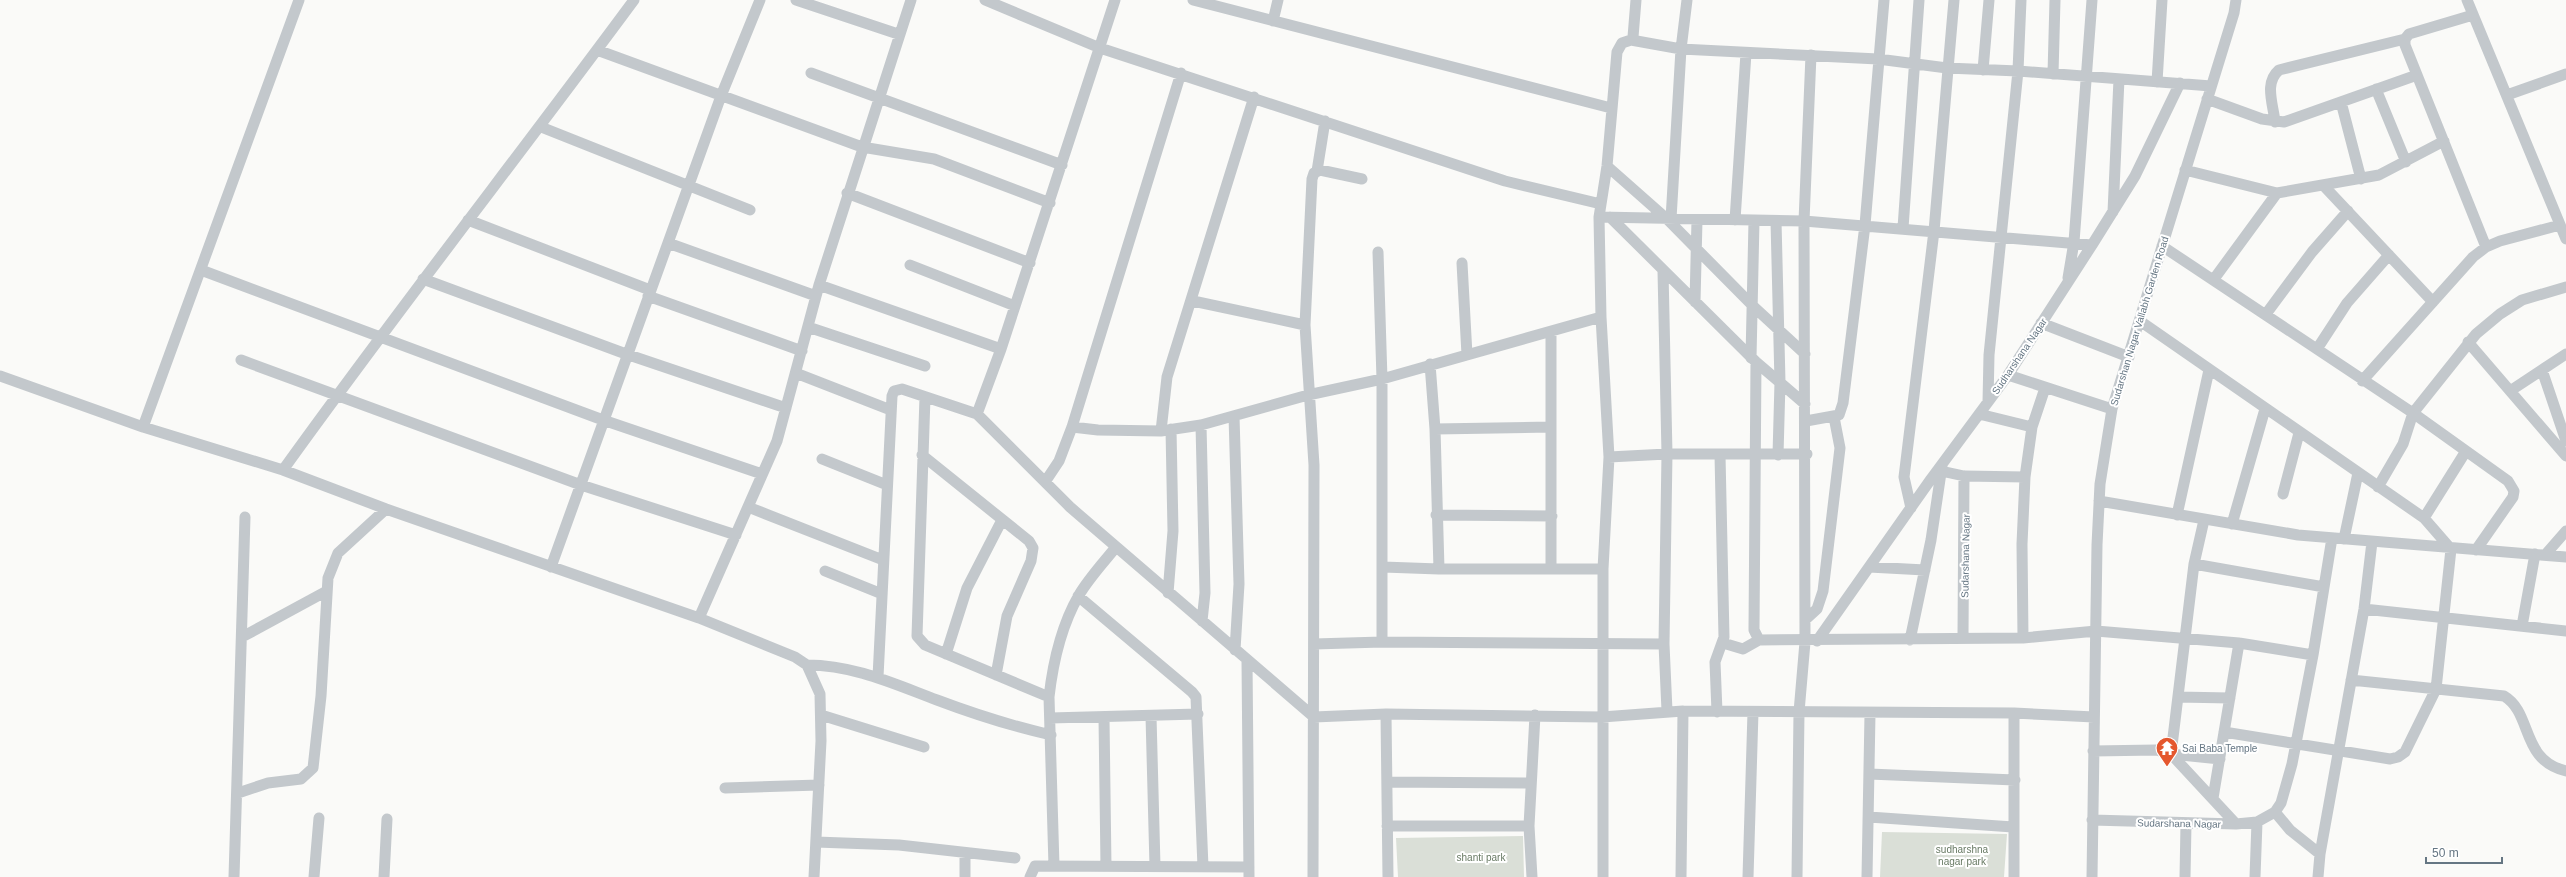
<svg xmlns="http://www.w3.org/2000/svg" width="2566" height="877" viewBox="0 0 2566 877" font-family="Helvetica,sans-serif">
<rect width="100%" height="100%" fill="#fafaf8"/>
<path fill="#dadfd7" d="M 1882,832 L 2007,834 L 2004,877 L 1880,877 Z
M 1523,836 L 1524,877 L 1398,877 L 1396,838 Z"/>
<g fill="none" stroke-linecap="round" stroke-linejoin="round">
<path stroke="#c3c8cc" stroke-width="11" d="M 796,0 L 898,34
M 985,0 L 1100,48 L 1505,181 L 1601,204
M 1193,0 L 1611,108
M 2467,0 L 2566,239
M 2473,15 L 2409,34 L 2405,39 L 2405,45 L 2486,247
M 1273,21 L 1278,0
M 1631,40 L 1681,49 L 1878,59 L 1947,68 L 2018,71 L 2211,86
M 597,50 L 862,147 L 934,159 L 1050,203
M 1983,70 L 1989,0
M 811,73 L 1062,165
M 2053,74 L 2055,0
M 2157,82 L 2162,0
M 2376,89 L 2406,162
M 2507,95 L 2566,74
M 2207,99 L 2262,119 L 2284,122 L 2417,75
M 2341,102 L 2361,179
M 2275,122 C 2273,103 2264,83 2279,70 L 2405,39
M 541,127 L 750,210
M 1607,166 L 1667,219 L 1754,307 L 1805,354
M 2185,170 L 2277,193 L 2379,175 L 2444,141
M 1317,171 L 1325,121
M 2323,185 L 2433,302
M 847,193 L 1030,263
M 2113,212 L 2119,79
M 1599,217 L 1804,221 L 2092,245 L 2135,176 L 2180,83
M 1610,217 L 1756,362 L 1805,404
M 1671,219 L 1681,49 L 1687,0
M 468,220 L 650,290
M 1735,220 L 1746,53
M 1776,221 L 1780,382 L 1778,455
M 1903,228 L 1919,0
M 668,243 L 816,296
M 2162,246 L 2413,413 L 2508,481 L 2514,491 L 2513,497 L 2476,550
M 1378,252 L 1382,379 L 1382,642
M 1462,263 L 1467,355
M 910,265 L 1015,306
M 201,270 L 603,420 L 762,474
M 2068,278 L 2074,242 L 2092,0
M 423,279 L 626,354 L 786,408
M 2214,279 L 2277,193
M 819,285 L 1001,349
M 648,296 L 802,351
M 1193,301 L 1305,325
M 1695,302 L 1697,220
M 2266,314 L 2312,252 L 2348,211
M 1601,317 L 1609,457 L 1603,569 L 1603,877
M 2140,321 L 2424,518 L 2451,549 L 2436,689 L 2405,752 L 2398,757 L 2390,759 L 2224,732
M 2041,323 L 2129,357
M 808,327 L 925,366
M 2468,342 L 2566,456
M 2317,349 L 2347,303 L 2389,255
M 1751,358 L 1754,221
M 241,360 L 581,485 L 736,535
M 1756,362 L 1754,630 L 1759,640 L 2023,638 L 2096,631 L 2239,643 L 2313,655
M 1430,364 L 1435,429 L 1439,569
M 2542,370 L 2566,441
M 796,373 L 891,410
M 2008,375 L 2112,409
M 0,376 L 143,427 L 283,470 L 386,509 L 699,618 L 795,657 L 807,665 L 820,694 L 821,741 L 814,877
M 2362,381 L 2473,257 L 2486,247 L 2500,241 L 2560,225
M 2510,391 L 2566,354
M 925,397 L 917,636 L 925,645 L 1049,697
M 1988,402 L 1989,355 L 2018,71 L 2021,0
M 977,414 L 1001,349 L 1115,0
M 1979,414 L 2032,427
M 1234,416 L 1239,584 L 1235,650
M 1806,421 L 1839,415 L 1843,403 L 1865,225 L 1884,0
M 1201,425 L 1205,593 L 1202,621
M 143,427 L 299,0
M 1072,427 L 1098,430 L 1161,431 L 1201,425 L 1308,395 L 1382,379 L 1601,317 L 1599,217 L 1607,166 L 1617,52 L 1622,43 L 1631,40 L 1633,37 L 1636,0
M 1435,429 L 1550,427
M 1161,431 L 1167,377 L 1254,97
M 922,455 L 1029,541 L 1033,548 L 1031,561 L 1007,616 L 996,675
M 1609,457 L 1667,454 L 1807,454
M 822,459 L 887,485
M 283,470 C 397,311 518,157 634,0
M 1941,471 L 1964,476 L 2025,477
M 1045,482 L 1059,461 L 1072,427 L 1181,73
M 2378,487 L 2403,444 L 2413,413 L 2476,334 L 2500,314 L 2522,300 L 2566,287
M 2283,494 L 2299,433
M 2099,501 L 2298,535 L 2566,557
M 748,507 L 883,560
M 1911,508 L 1904,477 L 1905,469 L 1934,231 L 1954,0
M 1436,515 L 1552,516
M 2177,515 L 2209,370
M 2424,518 L 2466,451
M 2204,520 L 2194,564 L 2171,754 L 2220,759
M 2232,524 L 2265,409
M 2344,539 L 2358,473
M 2545,555 L 2566,531
M 2194,564 L 2324,587
M 551,567 L 721,96 L 760,0
M 1383,567 L 1439,569 L 1603,569
M 1869,567 L 1925,570
M 1551,569 L 1551,333
M 825,571 L 882,594
M 1168,593 L 1173,531 L 1171,429
M 1078,596 L 1192,692 L 1196,697 L 1203,867
M 2364,609 L 2566,631
M 699,618 L 777,441 L 819,285 L 911,0
M 1805,620 L 1817,609 L 1823,591 L 1840,448 L 1834,417
M 2522,626 L 2535,554
M 242,637 L 325,592
M 1963,638 L 1964,476
M 2023,638 L 2022,544 L 2025,477 L 2032,427 L 2045,388
M 1910,640 L 1931,540 L 1942,466
M 1817,641 L 1931,479 L 2008,375 L 2092,245
M 1723,643 L 1743,649 L 1759,640
M 1314,644 L 1382,642 L 1664,644 L 1667,454 L 1663,271
M 1664,644 L 1667,711
M 946,654 L 967,588 L 1002,520
M 1247,661 L 1249,877
M 807,665 C 854,665 894,684 937,700 C 974,714 1012,726 1051,735
M 878,677 L 892,396 L 894,391 L 902,389 L 977,414 L 1070,507 L 1314,717 L 1386,714 L 1602,717 L 1683,711 L 2014,713 L 2094,717
M 2351,680 L 2504,696 C 2533,713 2520,760 2566,771
M 2178,697 L 2230,698
M 1717,712 L 1715,662 L 1724,637 L 1720,455
M 1386,714 L 1388,877
M 821,715 L 924,747
M 1151,716 L 1155,866
M 1050,718 L 1198,714
M 1104,718 L 1106,866
M 2093,751 L 2156,750 L 2171,754 L 2236,824
M 1869,774 L 2015,780
M 1387,782 L 1531,783
M 725,788 L 819,785
M 238,793 L 268,783 L 301,779 L 313,768 L 321,696 L 328,578 L 338,553 L 386,509
M 2213,798 L 2239,643
M 2275,812 L 2290,830 L 2320,854
M 1869,817 L 2013,827
M 2092,820 L 2236,824 L 2257,822 L 2275,812 L 2281,803 L 2292,764 L 2313,655 L 2332,538
M 1387,826 L 1529,826
M 816,842 L 899,845 L 1015,858
M 965,854 L 965,877
M 1054,866 L 1049,697 C 1053,662 1061,626 1079,595 C 1089,578 1104,562 1116,547
M 234,877 L 245,517
M 314,877 L 319,818
M 384,877 L 387,819
M 1030,877 L 1035,866 L 1249,867
M 1313,877 L 1314,465 L 1305,325 L 1312,179 L 1314,173 L 1320,170 L 1362,179
M 1532,877 L 1529,826 L 1535,715
M 1681,877 L 1683,711
M 1748,877 L 1753,712
M 1797,877 L 1799,712 L 1805,642 L 1804,221 L 1811,55
M 1867,877 L 1870,714
M 2014,877 L 2014,713
M 2092,877 L 2097,545 L 2100,484 L 2112,409 L 2234,13 L 2236,0
M 2185,877 L 2186,824
M 2255,877 L 2257,822
M 2318,877 L 2320,854 L 2364,609 L 2372,542"/>
</g>
<defs>
<g id="temple-pin" transform="scale(1.15)"><path d="M0 17L-7.5 6A9.5 9.5 0 1 1 7.5 6Z" fill="#e4572e" stroke="#fff"/><path d="M0-6L5-2H3V0L6.5 2.5H4V6H1.5V3h-3V6H-4V2.5H-6.5L-3 0V-2H-5Z" fill="#fff"/></g>
</defs>
<g fill-rule="evenodd">
<use href="#temple-pin" x="2167" y="748"/>
</g>
<g text-anchor="middle" stroke-width="4" stroke-linejoin="round" paint-order="stroke">
<g font-size="10" fill="#657683" stroke="#fff">
<text transform="translate(2139 321) rotate(-73)" y="4">Sudarshan Nagar Vallabh Garden Road</text>
<text transform="translate(2019 356) rotate(-56)" y="4">Sudharshana Nagar</text>
<text transform="translate(1965 556) rotate(-89)" y="4">Sudarshana Nagar</text>
<text transform="translate(2179 823) rotate(1)" y="4">Sudarshana Nagar</text>
</g>
<g font-size="10" fill="#657683" stroke="#fff" text-anchor="start">
<text x="2182" y="752">Sai Baba Temple</text>
</g>
<g font-size="10" fill="#687a64" stroke="#fff">
<text x="1962" y="853">sudharshna<tspan x="1962" dy="12">nagar park</tspan></text>
<text x="1481" y="861">shanti park</text>
</g>
</g>
<path d="M2426 857v6h76v-6" fill="none" stroke="#657683" stroke-width="2"/>
<text x="2432" y="857" font-size="12" fill="#657683" stroke="#ffffff" stroke-width="3" paint-order="stroke">50 m</text>
</svg>
